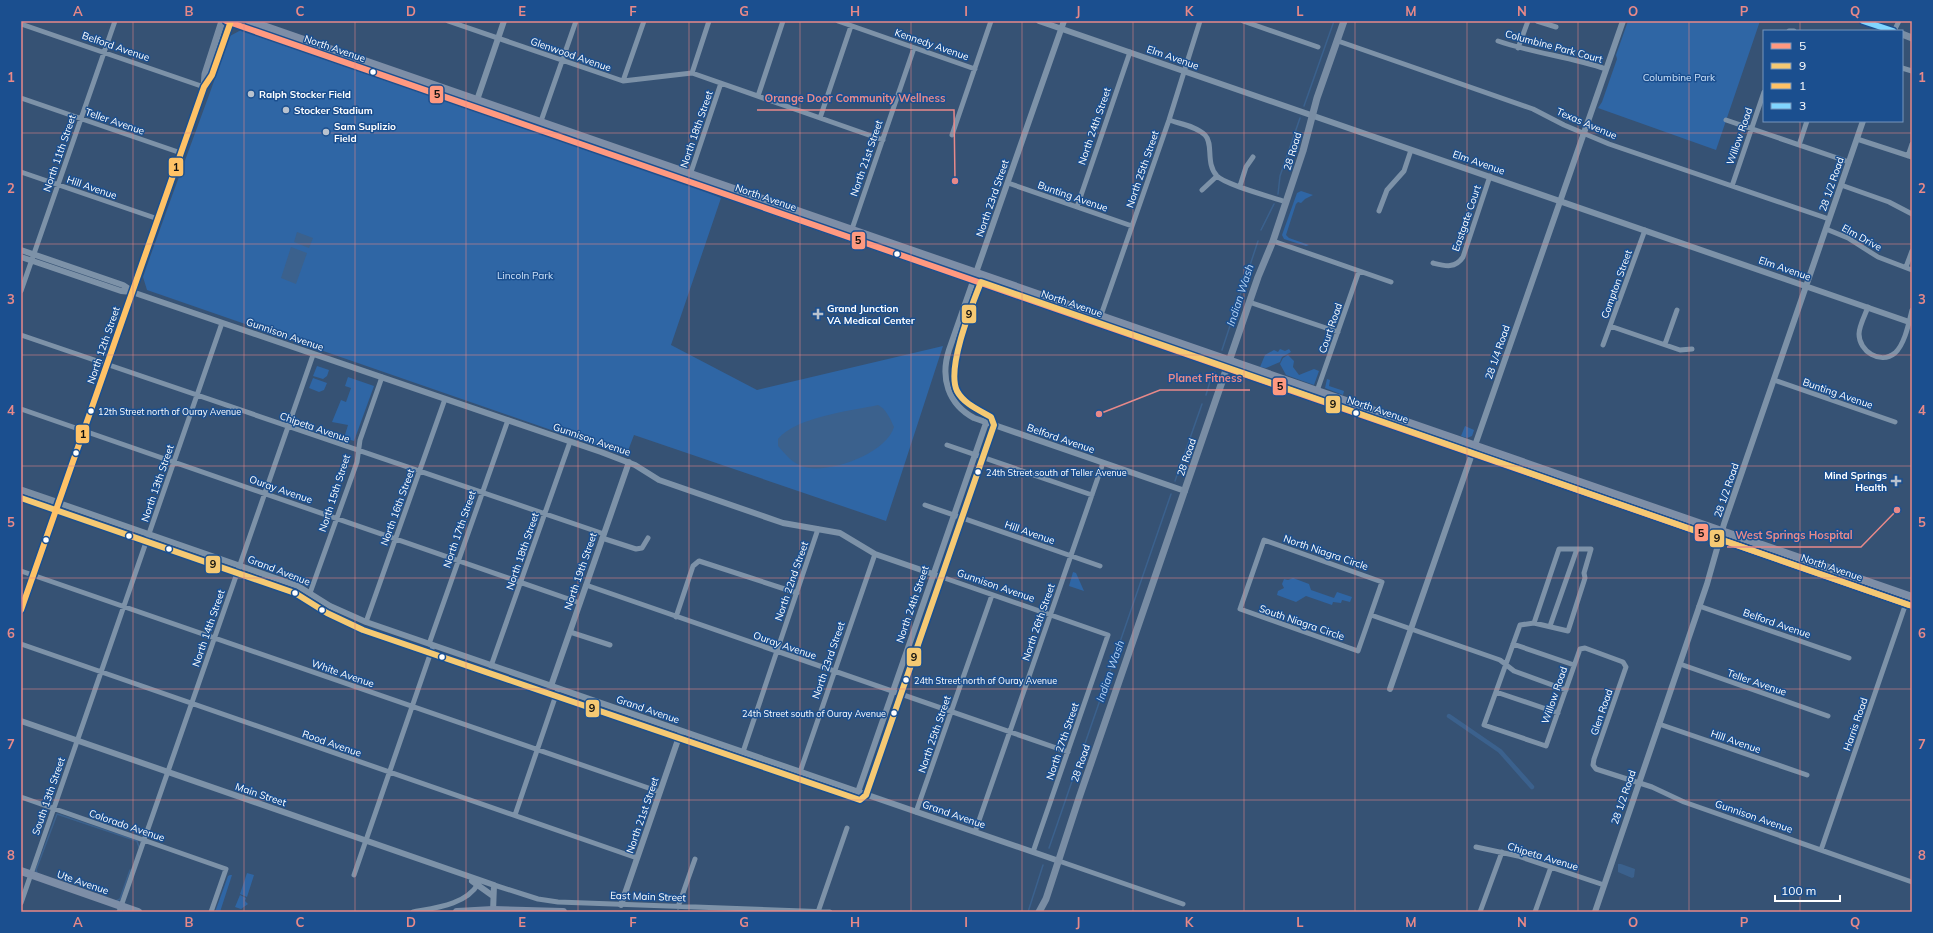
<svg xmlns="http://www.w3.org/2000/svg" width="1933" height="933" viewBox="0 0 1933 933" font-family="Mulish,sans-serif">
<rect width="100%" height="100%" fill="#365274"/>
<path fill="#2f66a5" d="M 1628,21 L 1760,21 L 1716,150 L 1598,108 L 1602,102 L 1617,59 L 1616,55 Z
M 241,30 L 699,189 L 721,198 L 671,345 L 757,390 L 943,346 L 886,521 L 634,435 L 626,456 L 147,290 L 143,277 C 171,196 202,117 230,36 Z
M 1301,191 L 1313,195 L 1305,199 L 1301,203 L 1298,202 L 1296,204 L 1286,235 L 1289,238 L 1309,245 L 1306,246 L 1284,239 L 1282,235 L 1297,193 Z
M 1280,349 L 1285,351 L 1289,349 L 1291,352 L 1282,357 L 1280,362 L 1266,368 L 1260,367 L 1265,355 L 1274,350 L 1278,352 Z
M 1288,355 L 1294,361 L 1293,367 L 1299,375 L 1314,369 L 1319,371 L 1314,385 L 1286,375 L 1280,364 L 1283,358 Z
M 317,366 L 329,370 L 327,376 L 323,379 L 313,376 Z
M 348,377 L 374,386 L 354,441 L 344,438 L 348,425 L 332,422 L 341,400 L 346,402 L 351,388 L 345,386 Z
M 313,378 L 327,383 L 324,390 L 319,392 L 309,388 Z
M 1327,379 L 1330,380 L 1329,386 L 1344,391 L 1343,395 L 1325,388 Z
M 1465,426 L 1474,430 L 1472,436 L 1467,438 L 1461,436 Z
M 1073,572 L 1076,573 L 1084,591 L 1069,586 Z
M 1293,578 L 1309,584 L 1311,590 L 1334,598 L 1337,592 L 1352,597 L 1350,602 L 1342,600 L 1341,603 L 1333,602 L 1332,605 L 1306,596 L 1296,602 L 1277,595 L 1278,591 L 1284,588 L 1282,584 L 1284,579 L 1288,580 Z
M 247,873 L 254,875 L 247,897 L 240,894 Z
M 230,875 L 232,875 L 220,912 L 215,912 L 228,876 Z
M 240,895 L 246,898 L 245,901 L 248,904 L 241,909 L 235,907 Z"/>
<path fill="#3b618d" d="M 297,232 L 313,238 L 309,248 L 294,242 Z
M 291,247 L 307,253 L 296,284 L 281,278 Z
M 878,405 C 886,409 890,418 894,427 C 886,454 829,474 804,467 C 792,463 786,455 778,446 L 778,439 C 796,417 850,411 878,405 Z
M 1618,864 L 1621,864 L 1635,869 L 1634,877 L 1632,878 L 1618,872 Z"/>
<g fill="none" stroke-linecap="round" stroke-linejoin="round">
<path stroke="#3b618d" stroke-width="1.5" d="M 1304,106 L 1334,21
M 1278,194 L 1280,176 L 1300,118
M 1261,230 L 1274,204
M 1222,350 L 1258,241
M 1206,395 L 1211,378 L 1215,372
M 1175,481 L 1202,404
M 1049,848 L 1171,494
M 37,873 L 36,870 L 57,814 L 137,841 L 139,847
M 116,901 L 120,899 L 130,870
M 1028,912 L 1043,865"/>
<path stroke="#3b618d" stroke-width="4.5" d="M 1449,716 L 1500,751 L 1532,787"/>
<path stroke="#7d92a8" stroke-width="5" d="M 448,21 L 623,81 L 692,73 L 883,140
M 838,21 L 975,69
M 1243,21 L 1318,47
M 1537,21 L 1556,27
M 21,24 L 204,87
M 1789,31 L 1794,31
M 1894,31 L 1899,21
M 1338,41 L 1533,109 L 1564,125 L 1609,144 L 1829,219
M 1498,41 C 1533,53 1571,57 1606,69
M 1518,48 L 1528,21
M 1902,68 L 1912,71
M 692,73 L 709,21
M 623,81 L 644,21
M 758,96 L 783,21
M 21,98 L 181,153
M 820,118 L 851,26
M 1169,120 C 1180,124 1196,126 1205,135 C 1214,144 1205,163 1217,176 C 1226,185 1272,197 1286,202
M 1726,120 L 1849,162
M 540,124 L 576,21
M 952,135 L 991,21
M 1857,139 L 1912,157
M 1799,145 L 1807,121
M 1908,156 L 1912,144
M 21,172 L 158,219
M 690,175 L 721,83
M 1008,183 L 1132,226
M 1841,185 L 1889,202 L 1912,214
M 1240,186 L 1246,167 L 1253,157
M 1732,186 L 1764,92
M 1202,190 L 1217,176
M 1077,207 L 1130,52
M 1379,211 L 1387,190 L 1404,171 L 1411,150
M 852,229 L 914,48
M 1826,229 L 1848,238 L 1878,257 L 1912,270
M 1273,241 L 1391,282
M 1433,263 C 1445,266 1455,269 1463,257 L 1490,176
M 1906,267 L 1912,251
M 21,291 L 115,21
M 1249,302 L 1338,332
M 1868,307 C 1865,315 1859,326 1859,334 C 1859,351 1880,365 1895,353 C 1905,344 1909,322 1912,310
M 1100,318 L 1169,120 L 1200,21
M 1610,326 L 1680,350 L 1692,349
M 21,335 L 604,534
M 1665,344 L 1677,310
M 1603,345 L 1645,230
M 1774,380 L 1895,422
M 1317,391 L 1359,271
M 21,409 L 580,603
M 947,445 L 1092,495
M 925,505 L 1100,566
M 602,538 L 636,549 L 642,548 L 648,538
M 1264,540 L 1382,582 L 1358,651 L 1240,609 Z
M 21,571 L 660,792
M 933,574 L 1108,635 L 1033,852
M 586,585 L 1068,752
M 310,593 L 357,462 L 360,440 L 382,377
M 1699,606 L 1849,658
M 1371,615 L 1500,660 L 1514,671 L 1566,690
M 676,617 L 693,566 L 699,561 L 797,593
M 366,622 L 445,399
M 1534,623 L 1559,549 L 1591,549 L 1584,573 L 1585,578 L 1568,631 L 1534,623 L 1520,625 L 1484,725 L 1546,746 L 1580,649 L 1585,648 L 1623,662 L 1626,667 L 1594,759 L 1593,765 L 1596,769 L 1652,787 L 1684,802 L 1912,882
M 1550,626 L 1577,549
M 570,632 L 610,645
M 21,644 L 637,858
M 429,644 L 508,420
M 1513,644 L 1574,665
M 1680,664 L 1828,716
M 491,666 L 570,442
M 1496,692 L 1558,713
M 1659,724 L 1807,775
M 743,752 L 818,529
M 800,772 L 875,554
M 21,797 L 226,869 L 211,912
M 916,812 L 992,595
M 515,815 L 558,689
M 975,832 L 1103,463
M 1476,847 L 1518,856 L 1604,885
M 1821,850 L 1906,603
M 1059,861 L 1183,904
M 354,875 L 433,646
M 494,885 L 538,899 L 558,902 L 830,912
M 21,903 L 222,323
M 678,907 L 695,859
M 119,912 L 313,355
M 413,912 C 434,908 466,905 478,884
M 818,912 L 847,828
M 1480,912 L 1502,852
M 1535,912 L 1551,867"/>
<path stroke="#7d92a8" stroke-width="6" d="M 1039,21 L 1912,323
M 1064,21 L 949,350 C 940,378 948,404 974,418 L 1185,491
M 476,103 L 504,21
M 21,250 L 123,285 L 132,291
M 21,257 L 121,291 L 132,292 L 601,452 L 635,465 L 659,480 L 783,523 L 840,533 L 875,554 L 933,574
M 59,503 L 298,586 L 330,606 L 366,622 L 1059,861
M 551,686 L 629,462
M 1390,689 L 1623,21
M 21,721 L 494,885 L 493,912
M 858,792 L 986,423
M 472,881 L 493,896
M 621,905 L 681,731
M 1595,912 L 1707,584 L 1724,524 L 1863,121"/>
<path stroke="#798da4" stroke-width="7" d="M 1863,21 L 1893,31
M 1902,34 L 1912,38
M 204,87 L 205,74 L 222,21
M 21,490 L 59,503
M 21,610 L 181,153 L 204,87 L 212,75 L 230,22
M 1039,912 L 1046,899 L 1079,798 L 1258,277 L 1273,241 L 1303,151 L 1317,98 L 1344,21"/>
<path stroke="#7d8ea7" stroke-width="8" d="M 226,21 L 1912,606
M 249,21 L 1912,597
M 21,871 L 138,912
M 457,912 L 493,910 L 563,912"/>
<g stroke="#1b4f8f" stroke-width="9">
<path id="bus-1" d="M 226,21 L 1912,606"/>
</g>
<g stroke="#1b4f8f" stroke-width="9">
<path id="bus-2" d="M 21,498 L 295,593 L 327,613 L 363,630 L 860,800 L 866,795 L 994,425 L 991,417 C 979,410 964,404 957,391 C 946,368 972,305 981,282 L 1909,605"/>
</g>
<g stroke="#1b4f8f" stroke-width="9">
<path id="bus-3" d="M 21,610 L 204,87 L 212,75 L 231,21"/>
</g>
<g stroke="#1b4f8f" stroke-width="9">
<path id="bus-4" d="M 1863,21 L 1893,31"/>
</g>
<use href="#bus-1" stroke="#ff9980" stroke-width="6"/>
<use href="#bus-2" stroke="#f5c973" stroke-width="6"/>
<use href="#bus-3" stroke="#ffc266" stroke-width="6"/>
<use href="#bus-4" stroke="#80d5ff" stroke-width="6"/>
</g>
<path fill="none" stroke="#e88989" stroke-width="1" stroke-opacity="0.55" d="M 133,21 L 133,912M 244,21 L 244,912M 355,21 L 355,912M 466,21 L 466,912M 578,21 L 578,912M 689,21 L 689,912M 800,21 L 800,912M 911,21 L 911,912M 1022,21 L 1022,912M 1133,21 L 1133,912M 1244,21 L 1244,912M 1355,21 L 1355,912M 1467,21 L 1467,912M 1578,21 L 1578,912M 1689,21 L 1689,912M 1800,21 L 1800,31M 1800,121 L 1800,912M 21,133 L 1912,133M 21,244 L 1912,244M 21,355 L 1912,355M 21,466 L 1912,466M 21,578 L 1912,578M 21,689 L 1912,689M 21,800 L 1912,800"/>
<g fill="#fff" stroke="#1b4f8f" stroke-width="1.5">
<circle cx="373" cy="72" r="3.5"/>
<circle cx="897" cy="254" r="3.5"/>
<circle cx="91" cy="411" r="3.5"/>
<circle cx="1356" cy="413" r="3.5"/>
<circle cx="76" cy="453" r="3.5"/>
<circle cx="978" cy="472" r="3.5"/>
<circle cx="129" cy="536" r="3.5"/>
<circle cx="46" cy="540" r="3.5"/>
<circle cx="169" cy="549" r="3.5"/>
<circle cx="295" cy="593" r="3.5"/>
<circle cx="322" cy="610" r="3.5"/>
<circle cx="442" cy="657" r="3.5"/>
<circle cx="906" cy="680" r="3.5"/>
<circle cx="894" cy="713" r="3.5"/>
</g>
<g fill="#b9c2ce" stroke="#1b4f8f" stroke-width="1.5">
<circle cx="251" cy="94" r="4"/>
<circle cx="286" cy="110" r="4"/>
<circle cx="326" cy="132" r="4"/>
<path d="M816 308h4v4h4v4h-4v4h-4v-4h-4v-4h4z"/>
<path d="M1894 475h4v4h4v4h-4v4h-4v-4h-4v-4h4z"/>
</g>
<g text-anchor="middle" stroke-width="3" stroke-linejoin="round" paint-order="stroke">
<g font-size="9" fill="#fff" stroke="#1b4f8f" text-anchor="start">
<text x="98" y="415">12th Street north of Ouray Avenue</text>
<text x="986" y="476">24th Street south of Teller Avenue</text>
<text x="914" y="684">24th Street north of Ouray Avenue</text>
<text x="886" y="717" text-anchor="end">24th Street south of Ouray Avenue</text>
</g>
<g font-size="10" fill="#fff" stroke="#1b4f8f">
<text transform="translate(932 44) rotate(19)" y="4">Kennedy Avenue</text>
<text transform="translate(116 46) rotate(19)" y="4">Belford Avenue</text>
<text transform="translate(1554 46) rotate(15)" y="4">Columbine Park Court</text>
<text transform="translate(335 48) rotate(19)" y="4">North Avenue</text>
<text transform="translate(571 54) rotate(19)" y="4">Glenwood Avenue</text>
<text transform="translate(1173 57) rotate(19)" y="4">Elm Avenue</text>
<text transform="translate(115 121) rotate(19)" y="4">Teller Avenue</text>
<text transform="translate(1587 123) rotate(23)" y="4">Texas Avenue</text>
<text transform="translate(1094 126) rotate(-71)" y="4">North 24th Street</text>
<text transform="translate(696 129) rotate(-71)" y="4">North 18th Street</text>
<text transform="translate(1739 136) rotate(-71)" y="4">Willow Road</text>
<text transform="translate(1292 151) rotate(-73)" y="4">28 Road</text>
<text transform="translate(59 153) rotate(-71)" y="4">North 11th Street</text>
<text transform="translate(866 158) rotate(-71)" y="4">North 21st Street</text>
<text transform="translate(1479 162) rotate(19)" y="4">Elm Avenue</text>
<text transform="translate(1142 169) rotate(-71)" y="4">North 25th Street</text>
<text transform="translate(1831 184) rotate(-71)" y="4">28 1/2 Road</text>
<text transform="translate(92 187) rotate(19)" y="4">Hill Avenue</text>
<text transform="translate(1073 196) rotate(19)" y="4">Bunting Avenue</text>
<text transform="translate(766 197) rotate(19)" y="4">North Avenue</text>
<text transform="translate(992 198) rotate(-71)" y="4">North 23rd Street</text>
<text transform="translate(1466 218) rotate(-71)" y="4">Eastgate Court</text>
<text transform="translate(1862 237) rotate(29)" y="4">Elm Drive</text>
<text transform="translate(1785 268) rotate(19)" y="4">Elm Avenue</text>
<text transform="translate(1616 284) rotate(-70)" y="4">Compton Street</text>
<text transform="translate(1072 303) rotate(19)" y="4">North Avenue</text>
<text transform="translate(1330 328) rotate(-71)" y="4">Court Road</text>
<text transform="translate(285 334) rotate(19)" y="4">Gunnison Avenue</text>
<text transform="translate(103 345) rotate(-71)" y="4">North 12th Street</text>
<text transform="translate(1497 352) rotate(-71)" y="4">28 1/4 Road</text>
<text transform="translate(1838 393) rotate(19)" y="4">Bunting Avenue</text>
<text transform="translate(1378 409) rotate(19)" y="4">North Avenue</text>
<text transform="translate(315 427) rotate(19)" y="4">Chipeta Avenue</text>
<text transform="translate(1061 438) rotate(19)" y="4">Belford Avenue</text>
<text transform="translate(592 439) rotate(19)" y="4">Gunnison Avenue</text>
<text transform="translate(1186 457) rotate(-71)" y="4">28 Road</text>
<text transform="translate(157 483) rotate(-71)" y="4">North 13th Street</text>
<text transform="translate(281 489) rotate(19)" y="4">Ouray Avenue</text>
<text transform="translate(1726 490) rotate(-71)" y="4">28 1/2 Road</text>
<text transform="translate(334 493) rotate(-72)" y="4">North 15th Street</text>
<text transform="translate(397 507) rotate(-70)" y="4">North 16th Street</text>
<text transform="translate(459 529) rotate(-71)" y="4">North 17th Street</text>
<text transform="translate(1030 532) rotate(19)" y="4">Hill Avenue</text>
<text transform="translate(522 551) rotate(-71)" y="4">North 18th Street</text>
<text transform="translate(1326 552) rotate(19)" y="4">North Niagra Circle</text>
<text transform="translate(1832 567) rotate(19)" y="4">North Avenue</text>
<text transform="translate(279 570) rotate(21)" y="4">Grand Avenue</text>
<text transform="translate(580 571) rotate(-71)" y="4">North 19th Street</text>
<text transform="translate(791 581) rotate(-71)" y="4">North 22nd Street</text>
<text transform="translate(996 585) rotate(19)" y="4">Gunnison Avenue</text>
<text transform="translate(912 604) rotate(-71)" y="4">North 24th Street</text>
<text transform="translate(1038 622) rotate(-71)" y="4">North 26th Street</text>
<text transform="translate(1302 622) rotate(19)" y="4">South Niagra Circle</text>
<text transform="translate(1777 623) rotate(19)" y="4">Belford Avenue</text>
<text transform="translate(208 628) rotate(-71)" y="4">North 14th Street</text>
<text transform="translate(785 645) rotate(19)" y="4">Ouray Avenue</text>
<text transform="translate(828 660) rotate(-71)" y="4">North 23rd Street</text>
<text transform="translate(343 673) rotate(19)" y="4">White Avenue</text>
<text transform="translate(1757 682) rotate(19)" y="4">Teller Avenue</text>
<text transform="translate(1554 695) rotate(-71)" y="4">Willow Road</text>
<text transform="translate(648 709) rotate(19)" y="4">Grand Avenue</text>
<text transform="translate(1601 712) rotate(-71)" y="4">Glen Road</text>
<text transform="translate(1855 724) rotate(-71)" y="4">Harris Road</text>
<text transform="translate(934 734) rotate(-71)" y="4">North 25th Street</text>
<text transform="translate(1062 741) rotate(-71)" y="4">North 27th Street</text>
<text transform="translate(1736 741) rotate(19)" y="4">Hill Avenue</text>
<text transform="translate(332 743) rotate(19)" y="4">Rood Avenue</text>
<text transform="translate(1080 763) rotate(-71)" y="4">28 Road</text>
<text transform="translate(261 794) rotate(19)" y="4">Main Street</text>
<text transform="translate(48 796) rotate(-71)" y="4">South 13th Street</text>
<text transform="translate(1623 797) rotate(-71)" y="4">28 1/2 Road</text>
<text transform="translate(954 814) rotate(19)" y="4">Grand Avenue</text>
<text transform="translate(642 815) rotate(-71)" y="4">North 21st Street</text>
<text transform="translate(1754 816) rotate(19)" y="4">Gunnison Avenue</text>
<text transform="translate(127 825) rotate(19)" y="4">Colorado Avenue</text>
<text transform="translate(1543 856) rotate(17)" y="4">Chipeta Avenue</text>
<text transform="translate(83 882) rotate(19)" y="4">Ute Avenue</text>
<text transform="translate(648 896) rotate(2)" y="4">East Main Street</text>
</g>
<g font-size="10" fill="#cfe3fa" stroke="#1b4f8f">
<text x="1679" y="81">Columbine Park</text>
<text x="525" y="279">Lincoln Park</text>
</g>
<g font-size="10" font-weight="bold" fill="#fff" stroke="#1b4f8f" text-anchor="start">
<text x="259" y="98">Ralph Stocker Field</text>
<text x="294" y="114">Stocker Stadium</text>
<text x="334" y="130">Sam Suplizio<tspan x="334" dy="12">Field</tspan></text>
<text x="827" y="312">Grand Junction<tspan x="827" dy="12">VA Medical Center</tspan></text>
<text x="1887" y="479" text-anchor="end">Mind Springs<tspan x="1887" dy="12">Health</tspan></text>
</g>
<g font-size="11" font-style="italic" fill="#b5d3f5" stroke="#1b4f8f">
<text transform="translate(1240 295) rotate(-72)" y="4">Indian Wash</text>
<text transform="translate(1110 671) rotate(-71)" y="4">Indian Wash</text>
</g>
</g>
<path fill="none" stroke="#e88989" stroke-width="1.5" d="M955 181L954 110H757M1099 414L1160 390H1250M1897 510L1861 547H1727"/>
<g fill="#e88989" stroke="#1b4f8f" stroke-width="1.5">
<circle cx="955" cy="181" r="4"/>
<circle cx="1099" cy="414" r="4"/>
<circle cx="1897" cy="510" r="4"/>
</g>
<g font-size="11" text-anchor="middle" font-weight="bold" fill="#e88989" stroke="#1b4f8f" stroke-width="3" stroke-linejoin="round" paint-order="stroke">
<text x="855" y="102">Orange Door Community Wellness</text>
<text x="1205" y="382">Planet Fitness</text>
<text x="1794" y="539">West Springs Hospital</text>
</g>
<g stroke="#1b4f8f" stroke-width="1.5">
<rect x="429" y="85" width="15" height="19" rx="4" fill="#ff9980"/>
<rect x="168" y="157" width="16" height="20" rx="4" fill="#ffc266"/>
<rect x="851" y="231" width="15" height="19" rx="4" fill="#ff9980"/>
<rect x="961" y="304" width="16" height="20" rx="4" fill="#f5c973"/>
<rect x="1272" y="377" width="15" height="19" rx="4" fill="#ff9980"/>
<rect x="1325" y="395" width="16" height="19" rx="4" fill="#f5c973"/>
<rect x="75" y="424" width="15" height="20" rx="4" fill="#ffc266"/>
<rect x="1694" y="523" width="15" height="19" rx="4" fill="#ff9980"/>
<rect x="1709" y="529" width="16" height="19" rx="4" fill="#f5c973"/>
<rect x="205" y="555" width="16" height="19" rx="4" fill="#f5c973"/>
<rect x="906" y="647" width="16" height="20" rx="4" fill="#f5c973"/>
<rect x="585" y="699" width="15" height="19" rx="4" fill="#f5c973"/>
</g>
<g font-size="11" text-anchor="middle" font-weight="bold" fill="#111">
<text x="437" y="98">5</text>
<text x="176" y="171">1</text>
<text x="858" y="244">5</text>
<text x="969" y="318">9</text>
<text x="1280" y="390">5</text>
<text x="1333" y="408">9</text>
<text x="83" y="438">1</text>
<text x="1701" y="537">5</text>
<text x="1717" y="542">9</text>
<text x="213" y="568">9</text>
<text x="914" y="661">9</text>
<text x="592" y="712">9</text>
</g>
<rect width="1933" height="933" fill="none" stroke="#1b4f8f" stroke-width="44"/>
<rect x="1763" y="30" width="140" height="92" fill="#1b4f8f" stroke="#7695bc"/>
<rect x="1771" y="43" width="20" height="6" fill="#ff9980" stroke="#7695bc"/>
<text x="1799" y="50" font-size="12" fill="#ffffff">5</text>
<rect x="1771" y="63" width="20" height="6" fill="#f5c973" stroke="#7695bc"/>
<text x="1799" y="70" font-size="12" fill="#ffffff">9</text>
<rect x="1771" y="83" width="20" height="6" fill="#ffc266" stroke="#7695bc"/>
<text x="1799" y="90" font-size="12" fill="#ffffff">1</text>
<rect x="1771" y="103" width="20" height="6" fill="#80d5ff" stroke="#7695bc"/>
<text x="1799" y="110" font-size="12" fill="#ffffff">3</text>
<path d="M1775 895v6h65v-6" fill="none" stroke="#ffffff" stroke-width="2"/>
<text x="1781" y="895" font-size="12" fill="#ffffff" stroke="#1b4f8f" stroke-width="3" paint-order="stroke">100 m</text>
<rect x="22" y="22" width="1889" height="889" fill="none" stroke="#e88989" stroke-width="1.5"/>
<g font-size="13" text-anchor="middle" font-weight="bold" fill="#e88989">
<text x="78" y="16">A</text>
<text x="189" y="16">B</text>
<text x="300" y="16">C</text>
<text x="411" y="16">D</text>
<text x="522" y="16">E</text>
<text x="633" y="16">F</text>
<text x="744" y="16">G</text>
<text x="855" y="16">H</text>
<text x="966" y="16">I</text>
<text x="1078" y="16">J</text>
<text x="1189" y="16">K</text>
<text x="1300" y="16">L</text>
<text x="1411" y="16">M</text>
<text x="1522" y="16">N</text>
<text x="1633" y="16">O</text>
<text x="1744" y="16">P</text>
<text x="1855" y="16">Q</text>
<text x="11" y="82">1</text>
<text x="1922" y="82">1</text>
<text x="11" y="193">2</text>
<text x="1922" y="193">2</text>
<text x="11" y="304">3</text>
<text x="1922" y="304">3</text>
<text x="11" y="415">4</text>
<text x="1922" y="415">4</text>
<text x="11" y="527">5</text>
<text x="1922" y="527">5</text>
<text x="11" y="638">6</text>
<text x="1922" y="638">6</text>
<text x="11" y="749">7</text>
<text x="1922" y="749">7</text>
<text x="11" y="860">8</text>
<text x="1922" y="860">8</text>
<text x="78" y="927">A</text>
<text x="189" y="927">B</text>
<text x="300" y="927">C</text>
<text x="411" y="927">D</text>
<text x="522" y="927">E</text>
<text x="633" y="927">F</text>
<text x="744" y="927">G</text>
<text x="855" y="927">H</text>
<text x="966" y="927">I</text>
<text x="1078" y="927">J</text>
<text x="1189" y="927">K</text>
<text x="1300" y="927">L</text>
<text x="1411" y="927">M</text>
<text x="1522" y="927">N</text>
<text x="1633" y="927">O</text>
<text x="1744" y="927">P</text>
<text x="1855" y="927">Q</text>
</g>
</svg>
